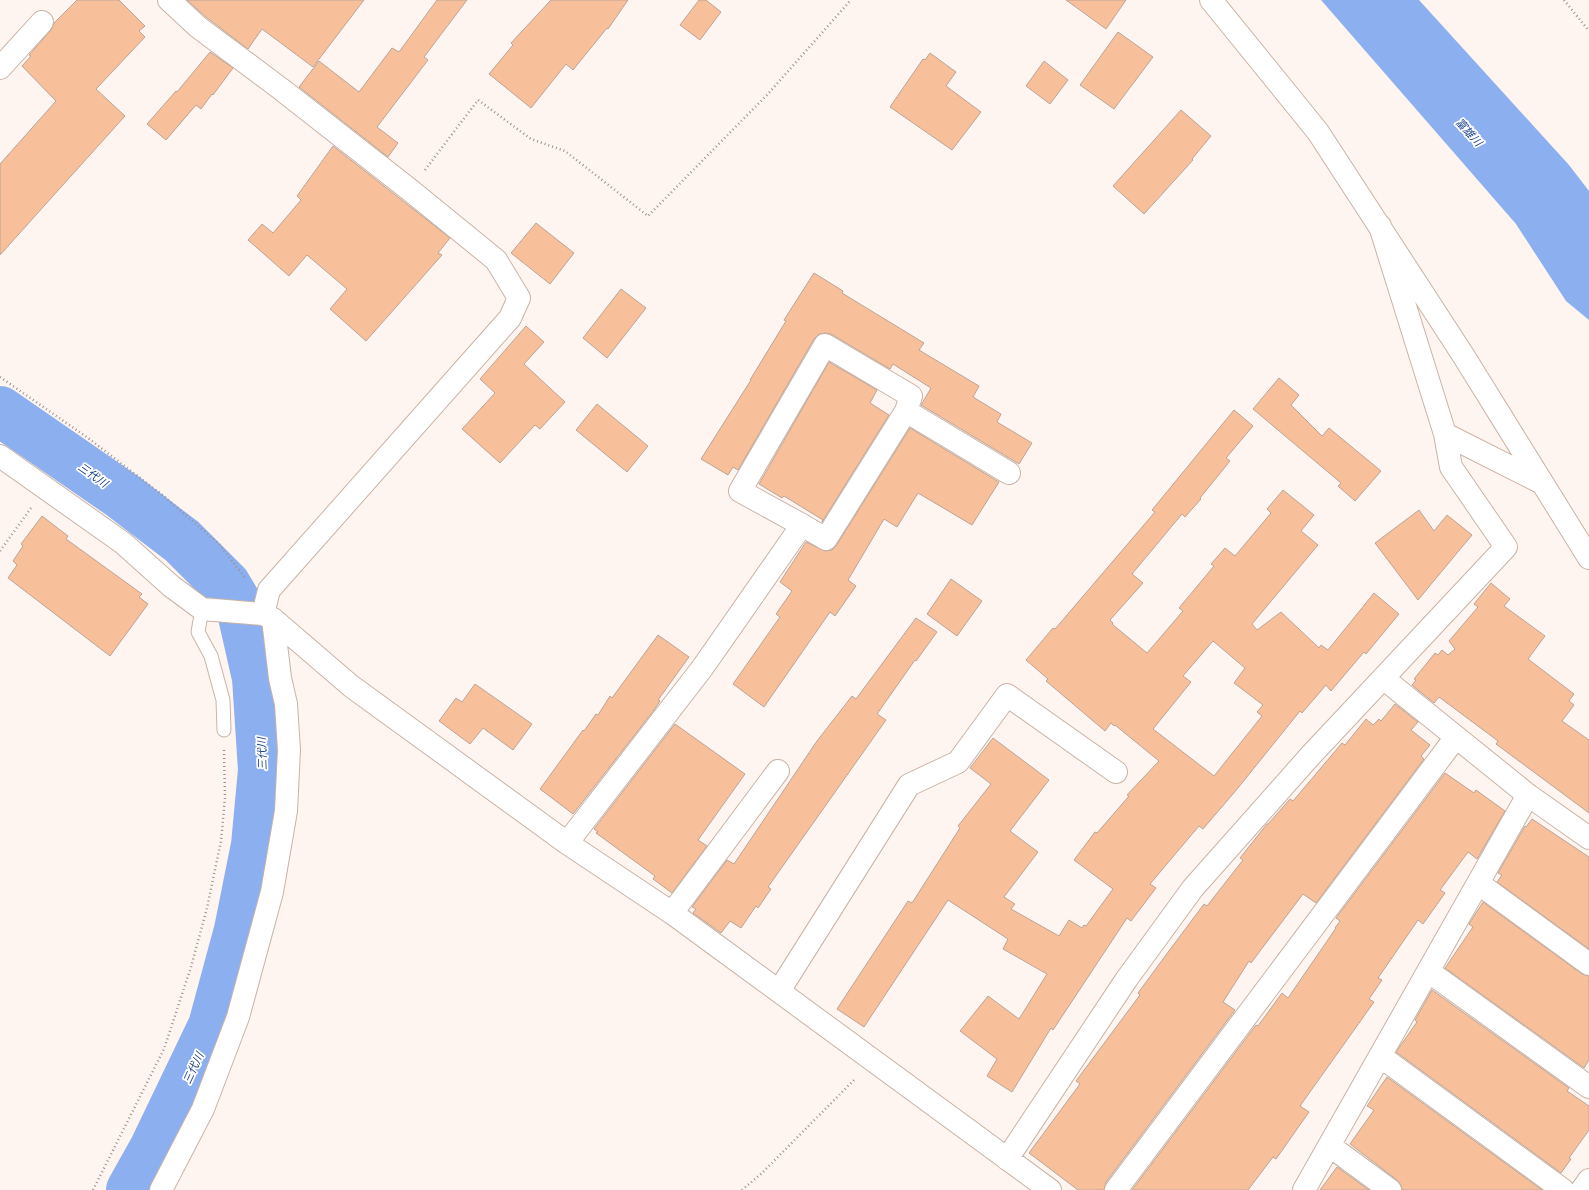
<svg xmlns="http://www.w3.org/2000/svg" width="1589" height="1190" viewBox="0 0 1589 1190" font-family="Commissioner,'Noto Sans JP',sans-serif">
<rect width="100%" height="100%" fill="#fff5f0"/>
<path fill="#8cafef" d="M 1321,0 L 1419,0 L 1569,165 L 1589,191 L 1589,320 L 1566,301 L 1516,224 Z"/>
<g fill="none" stroke-linecap="round" stroke-linejoin="round">
<path stroke="#8cafef" stroke-width="50" d="M 0,411 L 123,496 L 182,541 L 226,585 L 242,612 L 257,678 L 263,770 L 256,845 L 239,930 L 213,1026 L 154,1149 L 131,1190"/>
</g>
<path fill="#f7bf9a" stroke="#bba598" fill-rule="evenodd" d="M 77,0 L 119,0 L 145,26 L 139,31 L 145,37 L 96,89 L 125,116 L 0,255 L 0,164 L 56,101 L 22,66 L 31,56 L 29,55 L 51,30 L 54,23 Z
M 187,0 L 364,0 L 313,67 L 262,29 L 248,49 L 206,17 Z
M 437,0 L 467,0 L 424,57 L 428,60 L 377,127 L 398,143 L 388,157 L 299,87 L 319,61 L 359,92 L 392,48 L 399,52 Z
M 551,0 L 628,0 L 608,29 L 607,28 L 573,70 L 566,64 L 531,108 L 489,74 L 513,45 L 511,43 Z
M 699,0 L 706,0 L 721,12 L 700,40 L 680,25 Z
M 1066,0 L 1126,0 L 1106,29 Z
M 1118,32 L 1153,57 L 1114,109 L 1080,85 Z
M 210,52 L 233,68 L 213,95 L 212,94 L 201,109 L 196,105 L 166,140 L 147,124 L 176,91 L 177,92 Z
M 930,53 L 956,72 L 946,86 L 981,112 L 952,150 L 890,107 L 923,59 L 925,60 Z
M 1044,61 L 1068,80 L 1050,104 L 1026,86 Z
M 1181,110 L 1211,136 L 1192,159 L 1193,160 L 1144,214 L 1113,186 Z
M 333,146 L 450,238 L 438,253 L 442,255 L 366,341 L 330,309 L 347,289 L 307,255 L 289,276 L 248,240 L 262,224 L 273,233 L 301,200 L 297,196 Z
M 536,223 L 574,253 L 550,284 L 511,253 Z
M 814,273 L 843,291 L 842,293 L 924,343 L 919,350 L 979,386 L 973,397 L 1001,414 L 997,422 L 1032,443 L 1019,464 L 921,405 L 931,388 L 893,364 L 890,369 L 831,334 L 826,333 L 819,334 L 814,339 L 738,470 L 733,467 L 728,475 L 701,459 L 751,380 L 750,380 L 786,321 L 784,320 Z
M 621,289 L 646,308 L 607,358 L 583,338 Z
M 526,326 L 544,342 L 524,364 L 565,402 L 540,429 L 535,425 L 500,463 L 462,429 L 495,393 L 480,379 Z
M 829,362 L 877,390 L 870,403 L 889,415 L 822,522 L 823,520 L 784,496 L 782,498 L 759,484 Z
M 1279,378 L 1299,395 L 1291,405 L 1322,436 L 1329,428 L 1381,471 L 1355,501 L 1338,486 L 1341,483 L 1253,409 Z
M 597,404 L 648,446 L 627,472 L 576,430 Z
M 1234,410 L 1253,426 L 1226,458 L 1230,461 L 1200,498 L 1201,499 L 1185,517 L 1182,514 L 1132,574 L 1143,583 L 1110,620 L 1113,623 L 1112,624 L 1147,653 L 1183,611 L 1179,608 L 1214,566 L 1211,564 L 1225,548 L 1235,556 L 1271,513 L 1267,509 L 1283,490 L 1314,515 L 1301,531 L 1318,545 L 1252,624 L 1257,630 L 1281,612 L 1319,648 L 1321,645 L 1328,650 L 1374,593 L 1399,614 L 1366,654 L 1364,652 L 1331,691 L 1326,685 L 1302,713 L 1300,711 L 1238,788 L 1203,829 L 1199,826 L 1150,884 L 1156,888 L 1131,921 L 1127,918 L 1053,1030 L 1051,1028 L 1012,1092 L 987,1076 L 997,1059 L 960,1031 L 988,996 L 1019,1019 L 1047,974 L 1003,949 L 1008,939 L 948,900 L 864,1027 L 837,1009 L 908,901 L 912,903 L 960,828 L 958,826 L 991,784 L 970,768 L 993,738 L 1049,780 L 1010,831 L 1038,852 L 1004,897 L 1015,904 L 1011,909 L 1059,936 L 1069,920 L 1082,928 L 1084,925 L 1086,926 L 1113,889 L 1074,860 L 1095,832 L 1097,833 L 1129,796 L 1127,795 L 1159,761 L 1115,725 L 1114,726 L 1111,723 L 1105,731 L 1046,681 L 1048,679 L 1026,660 L 1053,628 L 1055,629 L 1155,512 L 1152,510 ZM 1213,641 L 1245,668 L 1234,683 L 1263,705 L 1257,712 L 1262,716 L 1214,776 L 1153,729 L 1191,682 L 1183,676 Z
M 910,428 L 999,482 L 972,525 L 918,493 L 897,527 L 884,519 L 848,580 L 856,586 L 835,616 L 830,612 L 764,707 L 733,684 L 780,617 L 776,614 L 792,591 L 780,582 L 806,542 L 825,551 L 832,550 L 836,546 Z
M 1419,510 L 1434,531 L 1447,515 L 1472,535 L 1418,600 L 1375,543 Z
M 42,516 L 68,536 L 66,539 L 142,594 L 139,597 L 148,604 L 110,656 L 8,578 L 17,565 L 13,561 L 23,546 L 21,544 Z
M 951,579 L 982,601 L 957,636 L 927,614 Z
M 1491,583 L 1510,599 L 1504,606 L 1545,636 L 1528,659 L 1574,694 L 1569,701 L 1574,705 L 1562,721 L 1589,740 L 1589,813 L 1496,744 L 1498,741 L 1439,697 L 1434,703 L 1412,685 L 1416,680 L 1414,679 L 1435,653 L 1438,655 L 1442,650 L 1448,655 L 1455,649 L 1449,641 L 1478,607 L 1474,604 Z
M 916,618 L 937,632 L 916,661 L 915,660 L 877,714 L 886,720 L 768,887 L 771,889 L 758,908 L 756,906 L 741,928 L 730,921 L 721,933 L 693,913 L 696,909 L 692,907 L 727,860 L 734,864 L 817,741 L 852,696 L 856,699 Z
M 658,635 L 689,657 L 658,700 L 660,701 L 654,710 L 573,814 L 540,789 L 583,730 L 584,731 L 596,714 L 598,715 L 610,696 L 612,698 Z
M 475,684 L 532,724 L 513,750 L 483,728 L 470,744 L 439,721 L 456,698 L 462,702 Z
M 1395,704 L 1418,722 L 1411,730 L 1430,745 L 1421,756 L 1424,759 L 1316,903 L 1303,894 L 1251,963 L 1249,961 L 1223,1002 L 1235,1010 L 1106,1182 L 1104,1190 L 1078,1190 L 1029,1153 L 1080,1084 L 1076,1081 L 1140,995 L 1138,993 L 1163,959 L 1204,904 L 1207,906 L 1243,860 L 1240,858 L 1267,824 L 1268,824 L 1290,799 L 1293,801 L 1342,743 L 1345,745 L 1366,719 L 1373,725 L 1379,719 L 1381,721 Z
M 675,724 L 745,774 L 698,840 L 707,846 L 672,893 L 653,879 L 655,876 L 596,833 L 598,832 L 594,829 Z
M 1445,773 L 1474,793 L 1476,790 L 1505,811 L 1477,859 L 1468,852 L 1440,890 L 1445,893 L 1423,924 L 1418,920 L 1378,978 L 1382,980 L 1369,999 L 1374,1002 L 1300,1106 L 1309,1112 L 1276,1159 L 1273,1157 L 1248,1190 L 1132,1190 L 1256,1025 L 1258,1026 L 1282,993 L 1288,998 L 1336,928 L 1335,928 L 1340,921 L 1336,918 Z
M 1532,819 L 1589,857 L 1589,949 L 1497,882 L 1502,875 L 1498,873 L 1525,826 L 1526,827 Z
M 1483,902 L 1582,974 L 1589,976 L 1589,1060 L 1584,1068 L 1445,968 L 1473,927 L 1469,924 Z
M 1432,990 L 1569,1088 L 1567,1091 L 1589,1106 L 1589,1130 L 1569,1158 L 1571,1159 L 1561,1173 L 1396,1052 L 1417,1022 L 1415,1020 Z
M 1387,1077 L 1542,1190 L 1402,1190 L 1401,1185 L 1397,1180 L 1350,1144 L 1374,1110 L 1367,1106 Z
M 1337,1167 L 1369,1190 L 1320,1190 Z"/>
<g fill="none" stroke-linecap="round" stroke-linejoin="round">
<g stroke="#c9b3a5" stroke-width="15">
<path id="lane" d="M 202,609 L 198,632 L 211,656 L 223,700 L 224,730"/>
</g>
<g stroke="#c9b3a5" stroke-width="24">
<path id="street" d="M 169,0 L 198,27 L 281,89 L 410,190 L 496,260 L 519,298 L 510,318 L 269,590 L 263,614
M 1211,0 L 1318,132 L 1463,355 L 1589,558
M 0,68 L 42,22
M 906,411 L 1009,473
M 1445,434 L 1542,483
M 0,456 L 123,543 L 171,586 L 202,609 L 263,614 L 273,619 L 351,686 L 567,843 L 672,913 L 1050,1190
M 1383,678 L 1528,795 L 1589,838
M 567,843 L 703,667 L 802,525 L 740,491 L 825,345 L 911,396 L 906,411 L 826,539 L 802,525
M 1478,883 L 1589,964
M 672,913 L 778,771
M 1428,971 L 1589,1087
M 779,991 L 909,785 L 958,762 L 1007,695 L 1116,772
M 1380,1056 L 1563,1190
M 1330,1146 L 1390,1190
M 1007,1159 L 1126,980 L 1193,888 L 1311,755 L 1506,547 L 1451,467 L 1445,434 L 1380,226
M 161,1190 L 203,1109 L 238,1017 L 272,892 L 286,811 L 289,750 L 286,704 L 280,678 L 273,619
M 1116,1190 L 1456,737
M 1304,1190 L 1528,795
M 1582,1190 L 1589,1180"/>
</g>
<path stroke="#9b928d" stroke-width="2.5" stroke-dasharray="1 3" stroke-linecap="butt" d="M 1564,0 L 1589,31
M 425,170 L 478,100 L 531,139 L 565,151 L 648,216 L 767,95 L 851,0
M 0,377 L 88,438 L 165,497 L 219,544 L 246,579
M 0,551 L 31,508
M 93,1190 L 164,1049 L 191,967 L 207,908 L 221,841 L 225,798 L 224,750
M 742,1190 L 762,1173 L 856,1078"/>
<use href="#lane" stroke="#fff" stroke-width="13"/>
<use href="#street" stroke="#fff" stroke-width="22"/>
</g>
<g text-anchor="middle" stroke-width="3.5" stroke-linejoin="round" paint-order="stroke">
<g font-size="11" font-style="italic" fill="#1a408a" stroke="#fff">
<text transform="translate(1469 132) rotate(48)" y="4">富雄川</text>
<text transform="translate(93 475) rotate(35)" y="4">三代川</text>
<text transform="translate(262 754) rotate(-92)" y="4">三代川</text>
<text transform="translate(193 1068) rotate(-65)" y="4">三代川</text>
</g>
</g>
</svg>
